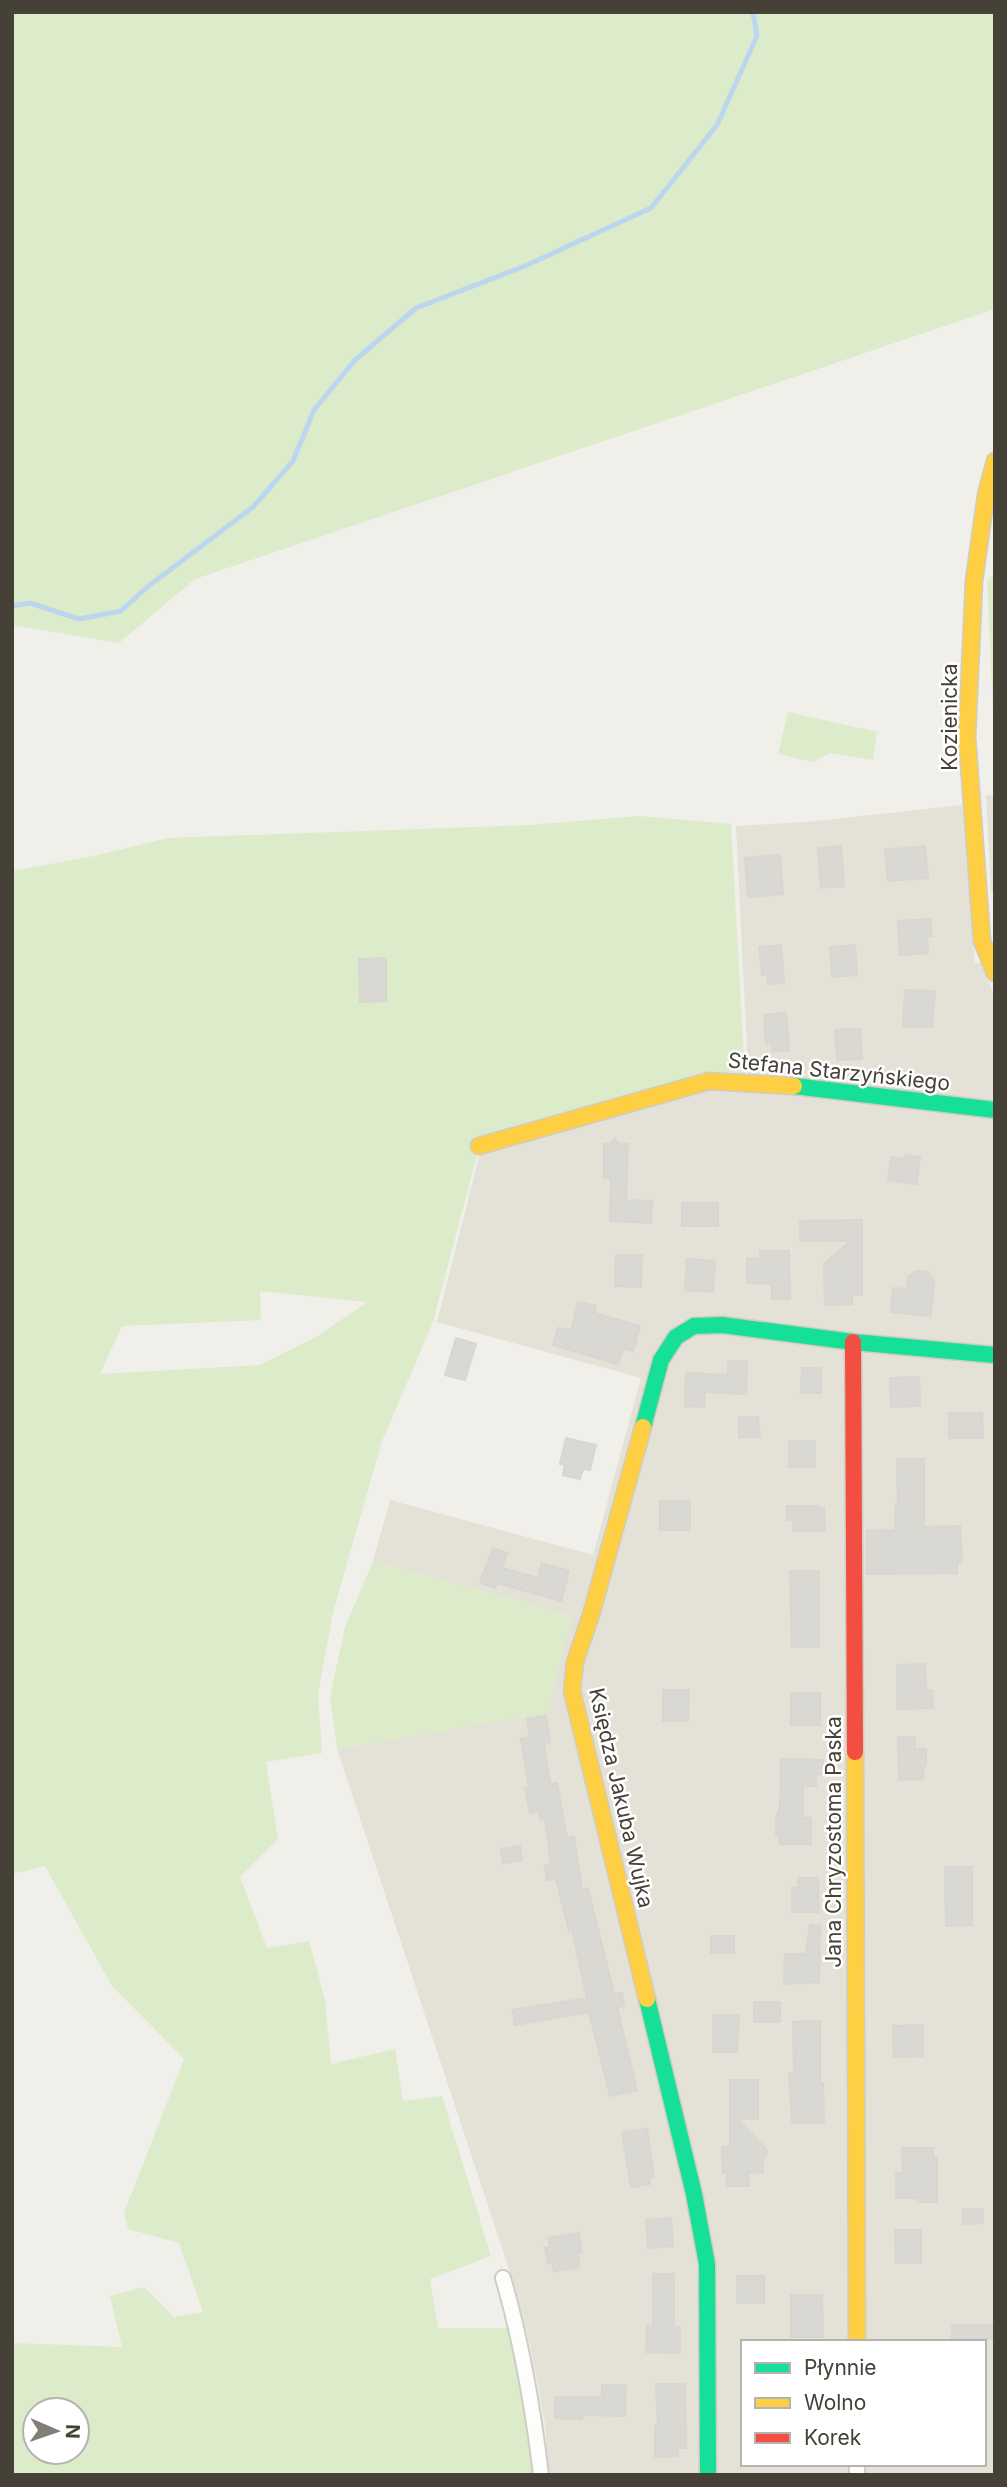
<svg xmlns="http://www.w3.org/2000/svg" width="1007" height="2487" viewBox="0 0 1007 2487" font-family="Inter,sans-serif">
<rect width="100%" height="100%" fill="#f0efea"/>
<path fill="#e4e1d7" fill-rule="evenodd" d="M 986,795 L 995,796 L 995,893 L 991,892 Z
M 962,805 L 975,963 L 981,963 L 995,998 L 995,2475 L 548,2475 L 545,2424 L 530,2345 L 515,2287 L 337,1749 L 549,1712 L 557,1669 L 572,1616 L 373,1561 L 390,1500 L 593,1555 L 641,1378 L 437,1322 L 480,1153 L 706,1087 L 749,1089 L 736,826 L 807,822 ZM 743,2342 L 984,2342 L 984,2464 L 743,2464 Z"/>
<path fill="#dcebca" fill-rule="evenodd" d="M 12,12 L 995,12 L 995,309 L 195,579 L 119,643 L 12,625 Z
M 995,573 L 995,756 L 987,580 Z
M 788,712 L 877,732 L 873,760 L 830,753 L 813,762 L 778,754 Z
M 639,816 L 731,824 L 745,1078 L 478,1151 L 433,1322 L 382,1441 L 333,1612 L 318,1694 L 322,1753 L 266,1762 L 278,1839 L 240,1877 L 267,1948 L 309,1941 L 325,2000 L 331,2064 L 395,2049 L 403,2101 L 442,2096 L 491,2256 L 430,2279 L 438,2328 L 509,2328 L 519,2358 L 533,2475 L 12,2475 L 12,2343 L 122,2347 L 110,2296 L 144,2287 L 174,2317 L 203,2312 L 179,2243 L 128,2229 L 124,2213 L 184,2059 L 112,1986 L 45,1866 L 12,1874 L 12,871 L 94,856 L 168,838 L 530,825 ZM 260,1291 L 367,1302 L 318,1336 L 260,1365 L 100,1374 L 122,1326 L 261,1320 ZM 35,2410 L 77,2410 L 77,2452 L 35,2452 Z
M 373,1561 L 573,1616 L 557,1669 L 549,1713 L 337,1749 L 330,1697 L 345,1627 Z"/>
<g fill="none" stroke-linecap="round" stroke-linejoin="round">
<path stroke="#bbd6ee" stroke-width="5" d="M 12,606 L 30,603 L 79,619 L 121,611 L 146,588 L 253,507 L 293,461 L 314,410 L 355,360 L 416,308 L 525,266 L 651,208 L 717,125 L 757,36 L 753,12"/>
</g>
<path fill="#dad8d3" stroke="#d8d6d0" stroke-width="2" d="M 841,846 L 844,886 L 821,888 L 818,848 Z
M 925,846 L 928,878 L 888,881 L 885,850 Z
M 780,855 L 783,894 L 748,897 L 745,858 Z
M 930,919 L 932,936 L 927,936 L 928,953 L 900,955 L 898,921 Z
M 781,945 L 784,983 L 768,984 L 767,975 L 762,975 L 759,947 Z
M 855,945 L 857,975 L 832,977 L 830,947 Z
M 386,958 L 386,1001 L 360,1002 L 359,959 Z
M 905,990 L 935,991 L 932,1027 L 903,1027 Z
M 786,1013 L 789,1050 L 772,1051 L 772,1042 L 766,1043 L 764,1015 Z
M 860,1029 L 862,1059 L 837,1060 L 835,1030 Z
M 615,1139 L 619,1144 L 628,1144 L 626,1200 L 652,1201 L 651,1223 L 610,1221 L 611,1178 L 604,1178 L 604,1144 L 610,1144 Z
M 905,1155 L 920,1157 L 917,1184 L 888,1180 L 891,1157 L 905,1159 Z
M 682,1203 L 718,1203 L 718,1226 L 682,1226 Z
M 862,1220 L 862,1295 L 852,1295 L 852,1304 L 825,1305 L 824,1264 L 850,1241 L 800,1241 L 800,1221 Z
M 760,1251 L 789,1251 L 790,1299 L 772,1299 L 772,1284 L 747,1283 L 747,1259 L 760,1259 Z
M 616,1255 L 642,1255 L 641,1287 L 615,1286 Z
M 687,1259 L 715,1261 L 713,1292 L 685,1290 Z
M 916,1271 L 928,1272 L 934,1280 L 931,1316 L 891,1312 L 893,1288 L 907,1289 L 908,1277 Z
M 578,1302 L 596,1306 L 594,1313 L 640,1326 L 633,1351 L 623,1349 L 618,1364 L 553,1345 L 558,1328 L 571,1331 Z
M 456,1338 L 476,1344 L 465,1380 L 445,1375 Z
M 728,1361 L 747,1361 L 746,1394 L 705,1392 L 704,1407 L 685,1406 L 686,1373 L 728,1375 Z
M 802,1368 L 821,1368 L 821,1393 L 801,1393 Z
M 919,1377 L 920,1406 L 891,1407 L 890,1378 Z
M 949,1413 L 982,1413 L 983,1438 L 949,1438 Z
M 739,1417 L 758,1417 L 760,1437 L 739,1437 Z
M 566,1438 L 596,1445 L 590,1470 L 583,1469 L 580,1479 L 563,1475 L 565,1465 L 560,1464 Z
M 789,1441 L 815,1441 L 815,1467 L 789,1467 Z
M 897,1459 L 924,1459 L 924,1527 L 960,1526 L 962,1562 L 957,1562 L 957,1573 L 867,1574 L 867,1531 L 895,1530 L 896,1504 L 898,1504 Z
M 660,1501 L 690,1501 L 690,1530 L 660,1530 Z
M 787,1506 L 819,1506 L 819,1508 L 824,1508 L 825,1531 L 793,1531 L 793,1520 L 787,1520 Z
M 493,1548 L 507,1553 L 502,1568 L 538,1578 L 542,1563 L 569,1571 L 561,1601 L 497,1583 L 495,1588 L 480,1583 Z
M 790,1571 L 819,1571 L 819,1647 L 792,1647 Z
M 925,1664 L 926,1690 L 932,1690 L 933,1708 L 897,1709 L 897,1665 Z
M 663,1690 L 689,1690 L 688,1721 L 663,1721 Z
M 791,1693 L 820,1693 L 820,1725 L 791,1725 Z
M 546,1716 L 550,1742 L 544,1743 L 550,1784 L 557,1783 L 567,1838 L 574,1837 L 582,1890 L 588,1889 L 614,1994 L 622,1993 L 624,2006 L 617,2007 L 637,2090 L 610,2096 L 589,2012 L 515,2025 L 513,2010 L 587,1998 L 572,1930 L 569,1931 L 556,1879 L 547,1880 L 545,1865 L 551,1864 L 545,1819 L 541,1820 L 539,1811 L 530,1813 L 525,1788 L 529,1788 L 521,1739 L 530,1737 L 527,1719 Z
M 898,1737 L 915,1737 L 915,1749 L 926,1749 L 926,1765 L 924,1765 L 923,1779 L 899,1780 Z
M 781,1759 L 823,1760 L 823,1774 L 816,1774 L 816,1786 L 803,1786 L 803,1818 L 811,1818 L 811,1844 L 780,1844 L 780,1836 L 776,1835 L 776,1819 L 780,1807 Z
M 520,1846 L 522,1860 L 503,1863 L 501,1849 Z
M 945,1867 L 972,1867 L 972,1925 L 946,1926 Z
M 798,1878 L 818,1878 L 819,1912 L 792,1912 L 792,1888 L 798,1888 Z
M 810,1925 L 820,1926 L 819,1982 L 784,1984 L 785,1954 L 806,1954 Z
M 711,1936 L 734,1936 L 734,1953 L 711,1953 Z
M 754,2002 L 780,2002 L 780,2022 L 754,2022 Z
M 713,2015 L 739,2015 L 737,2052 L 713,2052 Z
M 820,2021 L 820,2083 L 823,2083 L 824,2123 L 792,2123 L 789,2074 L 794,2074 L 793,2022 Z
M 923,2025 L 923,2056 L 894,2057 L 893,2026 Z
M 730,2080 L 758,2080 L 758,2119 L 737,2119 L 767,2150 L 766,2156 L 763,2160 L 763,2172 L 748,2173 L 749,2186 L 726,2186 L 727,2173 L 723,2173 L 722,2147 L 730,2147 Z
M 647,2129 L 654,2177 L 649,2178 L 650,2184 L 631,2187 L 622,2133 Z
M 902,2148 L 933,2148 L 933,2158 L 937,2158 L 937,2202 L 918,2202 L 917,2198 L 896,2198 L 896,2173 L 903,2173 Z
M 963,2209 L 983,2209 L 983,2223 L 963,2224 Z
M 671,2218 L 673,2246 L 648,2248 L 646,2220 Z
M 895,2230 L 921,2230 L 921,2263 L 896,2263 Z
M 579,2233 L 582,2253 L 578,2253 L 579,2267 L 554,2271 L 552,2262 L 548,2263 L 545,2248 L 550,2247 L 548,2238 Z
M 653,2274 L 674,2274 L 674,2327 L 680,2327 L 680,2353 L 646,2352 L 647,2326 L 653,2326 Z
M 737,2276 L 764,2276 L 764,2303 L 737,2303 Z
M 791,2295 L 822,2295 L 823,2337 L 791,2337 Z
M 952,2325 L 994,2325 L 994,2339 L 952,2339 Z
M 656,2384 L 685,2384 L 686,2448 L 678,2448 L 678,2456 L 655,2457 L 655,2426 L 658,2426 Z
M 602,2385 L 626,2385 L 625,2416 L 582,2415 L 582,2419 L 555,2418 L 555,2397 L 602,2397 Z"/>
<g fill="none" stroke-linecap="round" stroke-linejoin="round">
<g stroke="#cecdc8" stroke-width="18">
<path id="street" d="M 503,2278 C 522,2343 533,2408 541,2475
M 857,2475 L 857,2464"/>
</g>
<g stroke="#d0ccc1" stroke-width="19">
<path id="fast" d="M 794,1086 L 995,1110
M 643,1427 L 661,1360 L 676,1337 L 694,1326 L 722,1325 L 853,1342 L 995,1355
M 647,1999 L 694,2194 L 707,2264 L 708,2475"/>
</g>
<g stroke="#d0ccc1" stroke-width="19">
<path id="slow" d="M 995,461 L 986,495 L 974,581 L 967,737 L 982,941 L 995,973
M 479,1146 L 709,1081 L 794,1086
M 643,1427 L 591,1615 L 575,1662 L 572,1691 L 647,1999
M 855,1752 L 857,2342"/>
</g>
<g stroke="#d0ccc1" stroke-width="19">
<path id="jam" d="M 853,1342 L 855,1752"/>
</g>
<use href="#street" stroke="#fdfdfc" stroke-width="14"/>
<use href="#fast" stroke="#16e098" stroke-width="16"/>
<use href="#slow" stroke="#ffcf43" stroke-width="16"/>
<use href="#jam" stroke="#f24e42" stroke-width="16"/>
</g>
<g text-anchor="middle" stroke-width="5" stroke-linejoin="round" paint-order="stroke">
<g font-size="21" fill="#464136" stroke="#fff">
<text transform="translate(950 717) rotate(-90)" y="7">Kozienicka</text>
<text transform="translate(839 1072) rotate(6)" y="7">Stefana Starzyńskiego</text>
<text transform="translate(621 1798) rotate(77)" y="7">Księdza Jakuba Wujka</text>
<text transform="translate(834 1842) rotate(-90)" y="7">Jana Chryzostoma Paska</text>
</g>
</g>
<rect width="1007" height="2487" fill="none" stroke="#464136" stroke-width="28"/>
<rect x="741" y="2340" width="245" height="126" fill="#ffffff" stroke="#b5b3af" stroke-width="2"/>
<rect x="755" y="2363" width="35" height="10" fill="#16e098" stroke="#b5b3af" stroke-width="2"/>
<text x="804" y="2375" font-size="21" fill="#464136">Płynnie</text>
<rect x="755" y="2398" width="35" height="10" fill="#ffcf43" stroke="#b5b3af" stroke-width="2"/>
<text x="804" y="2410" font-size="21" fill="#464136">Wolno</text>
<rect x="755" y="2433" width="35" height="10" fill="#f24e42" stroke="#b5b3af" stroke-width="2"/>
<text x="804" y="2445" font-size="21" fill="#464136">Korek</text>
<g transform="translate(56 2431) rotate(92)"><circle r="33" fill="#ffffff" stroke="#b5b3af" stroke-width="2"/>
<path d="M0-5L12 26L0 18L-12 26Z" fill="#827e75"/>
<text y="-10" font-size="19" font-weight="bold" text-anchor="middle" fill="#464136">N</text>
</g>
</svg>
